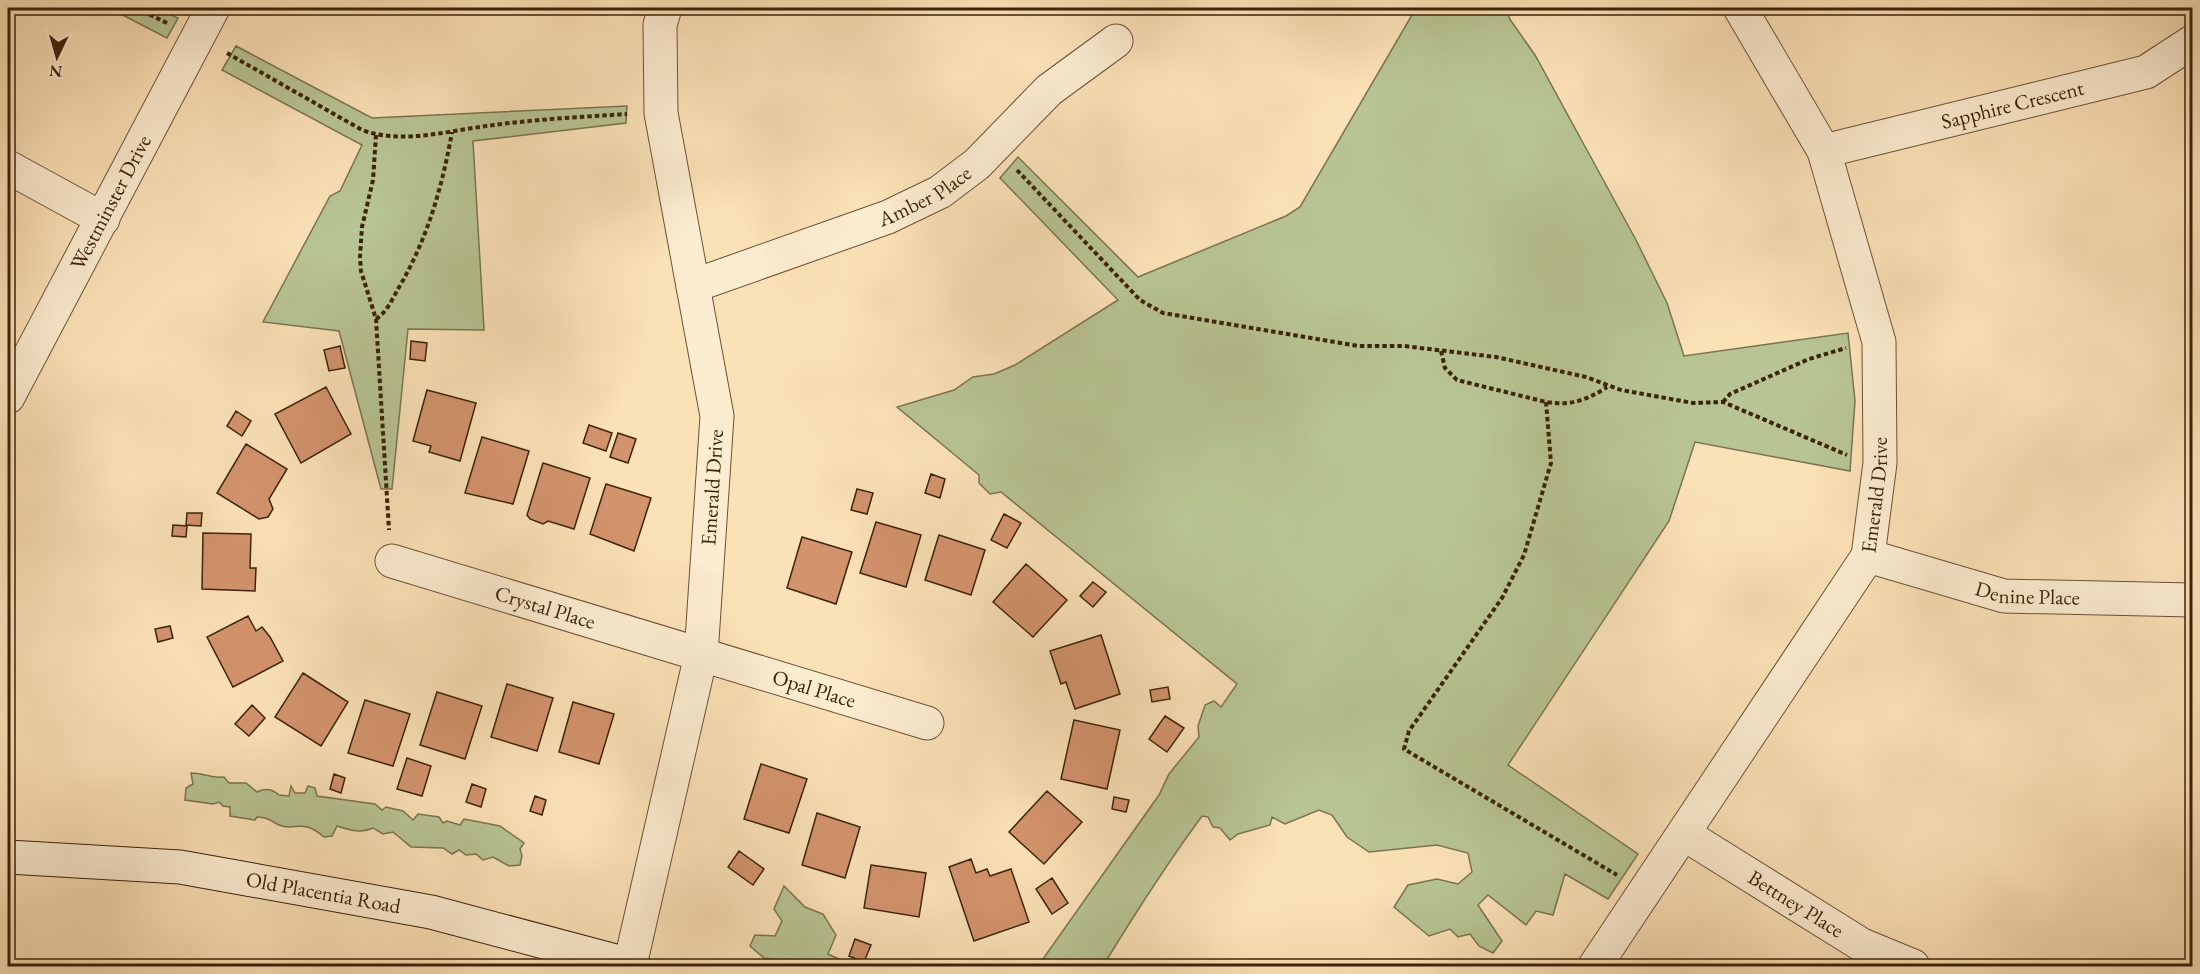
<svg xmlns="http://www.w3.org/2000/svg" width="2200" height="974" viewBox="0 0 2200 974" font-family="'EB Garamond',serif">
<rect width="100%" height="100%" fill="#fbe1b6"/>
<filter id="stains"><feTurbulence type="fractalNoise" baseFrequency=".00333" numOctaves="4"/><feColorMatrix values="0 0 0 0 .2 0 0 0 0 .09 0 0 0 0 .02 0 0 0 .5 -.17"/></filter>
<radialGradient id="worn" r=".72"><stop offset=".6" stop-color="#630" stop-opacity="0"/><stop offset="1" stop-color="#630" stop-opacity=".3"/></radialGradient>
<path fill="#b8c493" stroke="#7a744e" stroke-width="1.5" d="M 109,8 L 156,8 L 178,18 L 167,38 Z
M 1416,8 L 1509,9 L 1509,18 L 1535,55 L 1636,240 L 1667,303 L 1684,356 L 1848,333 L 1855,401 L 1850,471 L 1695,442 L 1669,521 L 1508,765 L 1638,854 L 1608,899 L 1565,874 L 1553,915 L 1536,911 L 1526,925 L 1488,895 L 1478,905 L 1502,941 L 1493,953 L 1479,946 L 1470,934 L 1458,937 L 1450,929 L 1429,936 L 1394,907 L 1408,885 L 1437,879 L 1458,884 L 1472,872 L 1468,853 L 1437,845 L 1369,852 L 1347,837 L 1332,815 L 1319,810 L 1285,824 L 1272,817 L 1270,825 L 1238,834 L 1230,840 L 1220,828 L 1213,827 L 1208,817 L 1202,816 C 1166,865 1134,915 1103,966 L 1038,966 L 1159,795 L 1169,774 L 1199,737 L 1198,726 L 1205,705 L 1214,701 L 1221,707 L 1237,684 L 1001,492 L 990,494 L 979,483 L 979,475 L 897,407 L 954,390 L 973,377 L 994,374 L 1015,365 L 1118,300 L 1000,178 L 1018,157 L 1138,277 L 1286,216 L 1300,207 Z
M 236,46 L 372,118 L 627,106 L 626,123 L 473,141 L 484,330 L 408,329 L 392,489 L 381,489 L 339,331 L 263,322 L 330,196 L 340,191 L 362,145 L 222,70 Z
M 191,773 C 204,773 212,779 224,777 L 229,783 L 246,783 L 257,792 C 266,788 272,789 279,795 L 289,796 L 291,786 L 295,793 L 305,793 L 308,786 L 315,788 L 317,796 L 375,804 L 382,810 L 386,807 L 403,811 L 413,820 L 418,814 L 439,817 L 443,823 L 447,821 L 460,825 L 464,819 L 500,826 L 524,843 L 520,849 L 522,856 L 520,865 L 509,866 L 493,857 L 483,860 L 476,854 L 466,855 L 459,850 L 452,854 L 443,848 L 411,847 L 393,832 L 383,834 L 373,828 C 361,834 350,830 337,826 L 332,836 L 324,837 C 300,817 296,832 279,825 C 268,820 271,818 257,817 L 255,820 L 230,816 L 230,807 L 223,806 L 219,802 L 213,804 L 185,800 L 186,788 L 193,784 Z
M 784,886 L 805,907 L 823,914 L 836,935 L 828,954 L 854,966 L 787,966 L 781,960 L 764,958 L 750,946 L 755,935 L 775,936 L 782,921 L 774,909 Z"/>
<path fill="#d3936c" stroke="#3c230a" stroke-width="1.5" d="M 411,341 L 427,343 L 425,361 L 410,359 Z
M 340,346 L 345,368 L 329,371 L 324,350 Z
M 326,387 L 351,434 L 301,463 L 275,414 Z
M 427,390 L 476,403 L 460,461 L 429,452 L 431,446 L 413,441 Z
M 236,411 L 251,421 L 242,436 L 227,426 Z
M 589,425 L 612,433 L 606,451 L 583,443 Z
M 618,433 L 636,439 L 628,463 L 610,457 Z
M 482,437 L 529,451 L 513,504 L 465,493 Z
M 246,444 L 287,469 L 269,499 L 273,509 L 268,517 L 259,519 L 217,493 Z
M 543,463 L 590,478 L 574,529 L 548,521 L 543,524 L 530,519 L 527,515 Z
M 931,474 L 945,479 L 940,498 L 925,493 Z
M 606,484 L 651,498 L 634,551 L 590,534 Z
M 857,489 L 873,493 L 867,514 L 851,510 Z
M 187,513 L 202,513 L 201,526 L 186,525 Z
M 1004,514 L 1021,523 L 1007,548 L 991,540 Z
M 876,522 L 921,535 L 906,587 L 860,573 Z
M 173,525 L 187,526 L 186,537 L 172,536 Z
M 203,533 L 251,534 L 250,568 L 256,568 L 255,591 L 202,589 Z
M 939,535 L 985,550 L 971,595 L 925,580 Z
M 802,537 L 852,552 L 836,604 L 787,588 Z
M 1026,564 L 1067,600 L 1033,637 L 993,602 Z
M 1093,582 L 1106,592 L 1093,607 L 1080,596 Z
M 248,616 L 256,631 L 262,627 L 270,637 L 283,661 L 233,687 L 207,637 Z
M 170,626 L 173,638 L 158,642 L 155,629 Z
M 1101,635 L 1120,694 L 1075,709 L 1066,682 L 1061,684 L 1050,651 Z
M 303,673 L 348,702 L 321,746 L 275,717 Z
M 507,684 L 553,698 L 537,751 L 491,737 Z
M 1168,687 L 1170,699 L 1152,702 L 1150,690 Z
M 437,692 L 482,706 L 465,759 L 420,745 Z
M 365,700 L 410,714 L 393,766 L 348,753 Z
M 573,702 L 614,714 L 599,764 L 559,752 Z
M 252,705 L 265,718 L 249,736 L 235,724 Z
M 1165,716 L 1184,728 L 1167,752 L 1149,739 Z
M 1074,720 L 1120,730 L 1107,789 L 1061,779 Z
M 407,758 L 431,766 L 422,796 L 397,789 Z
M 761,764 L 807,779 L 789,833 L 744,819 Z
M 334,774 L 345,778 L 341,793 L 330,789 Z
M 472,784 L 486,789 L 481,807 L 466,802 Z
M 1047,791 L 1082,822 L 1044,864 L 1009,832 Z
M 535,796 L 546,800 L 542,815 L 530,811 Z
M 1114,797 L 1129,800 L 1126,812 L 1112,809 Z
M 817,813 L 860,827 L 845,878 L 802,865 Z
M 739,851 L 764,869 L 753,885 L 728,867 Z
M 971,859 L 976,873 L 987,869 L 990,876 L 1011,869 L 1029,922 L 974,941 L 949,867 Z
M 871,865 L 926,873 L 919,917 L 864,908 Z
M 1052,878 L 1068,903 L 1052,914 L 1036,889 Z
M 855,939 L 871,945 L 864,962 L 849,956 Z"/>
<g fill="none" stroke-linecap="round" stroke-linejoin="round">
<g stroke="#6c5235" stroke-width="35">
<g id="minor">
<path id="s1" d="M 1824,151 L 2146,72 L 2192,42"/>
<path d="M 8,167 L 103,219"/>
<path id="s2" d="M 693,286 L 888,217 L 940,192 L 977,164 L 1049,90 L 1116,41"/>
<path id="s3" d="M 8,397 L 213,8"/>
<path id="s4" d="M 1868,556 L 2004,596 L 2192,600"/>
<path id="s5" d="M 392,561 L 927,723"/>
<path id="s6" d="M 1684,834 L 1862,945 L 1913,966"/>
<path id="s7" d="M 630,965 L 701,655 L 717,416 L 661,113 L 660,25 L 665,8"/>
<path id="s8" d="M 1595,966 L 1868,556 L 1880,463 L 1879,342 L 1824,151 L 1740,8"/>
</g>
</g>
<g stroke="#3c230a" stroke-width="35">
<g id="secondary">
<path id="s9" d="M 8,857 L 180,867 L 431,912 L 634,966"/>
</g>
</g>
<path stroke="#3c230a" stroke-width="4" stroke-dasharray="4.5 3" stroke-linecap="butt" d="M 136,8 L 169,24
M 227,53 L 362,130 C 403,145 451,130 494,125 C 538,119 583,117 627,114
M 376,135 L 373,180 L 362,227 L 360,257 L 361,271 L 376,319 L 389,530
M 1017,170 L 1140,300 L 1163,313 L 1358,346 L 1404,346 L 1496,357 L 1586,377 L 1621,390 L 1693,403 L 1723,402 L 1847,455
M 376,319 C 386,313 392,300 398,289 C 427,240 442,188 452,132
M 1441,351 L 1445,368 L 1457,380 L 1546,402 C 1571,406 1587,400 1607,387
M 1546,402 L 1551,463 L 1524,555 L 1502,598 L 1409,731 L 1404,749 L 1617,875
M 1723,402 L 1730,394 L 1809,359 L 1846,348"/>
<use href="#minor" stroke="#fcecd0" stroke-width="33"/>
<use href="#secondary" stroke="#fcecd0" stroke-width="33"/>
</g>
<g text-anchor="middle" stroke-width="4.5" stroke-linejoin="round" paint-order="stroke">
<g font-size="21" fill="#3c230a" stroke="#fcecd0">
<text dy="7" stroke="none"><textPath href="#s1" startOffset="194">Sapphire Crescent</textPath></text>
<text dy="7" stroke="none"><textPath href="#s2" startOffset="249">Amber Place</textPath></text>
<text dy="7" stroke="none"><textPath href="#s3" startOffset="220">Westminster Drive</textPath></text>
<text dy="7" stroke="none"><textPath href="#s7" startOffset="486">Emerald Drive</textPath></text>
<text dy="7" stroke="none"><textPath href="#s8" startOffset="554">Emerald Drive</textPath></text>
<text dy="7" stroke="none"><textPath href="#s4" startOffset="165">Denine Place</textPath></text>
<text dy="7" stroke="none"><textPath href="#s5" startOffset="160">Crystal Place</textPath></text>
<text dy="7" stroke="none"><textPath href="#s5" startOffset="441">Opal Place</textPath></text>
<text dy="7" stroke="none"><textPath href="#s9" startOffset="318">Old Placentia Road</textPath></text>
<text dy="7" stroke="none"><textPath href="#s6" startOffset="132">Bettney Place</textPath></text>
</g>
</g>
<rect width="2200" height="974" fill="none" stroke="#fbe1b6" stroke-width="30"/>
<rect x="9" y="9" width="2182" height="956" fill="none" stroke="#3c230a" stroke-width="3"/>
<rect x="15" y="15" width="2170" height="944" fill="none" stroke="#3c230a" stroke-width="1.5"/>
<g transform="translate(57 57) rotate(185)" stroke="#fcecd0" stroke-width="4.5" paint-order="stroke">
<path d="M0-4.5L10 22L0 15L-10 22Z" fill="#3c230a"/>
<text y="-9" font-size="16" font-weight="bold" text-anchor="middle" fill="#3c230a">N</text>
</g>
<rect width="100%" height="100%" filter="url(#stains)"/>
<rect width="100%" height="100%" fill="url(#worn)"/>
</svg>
